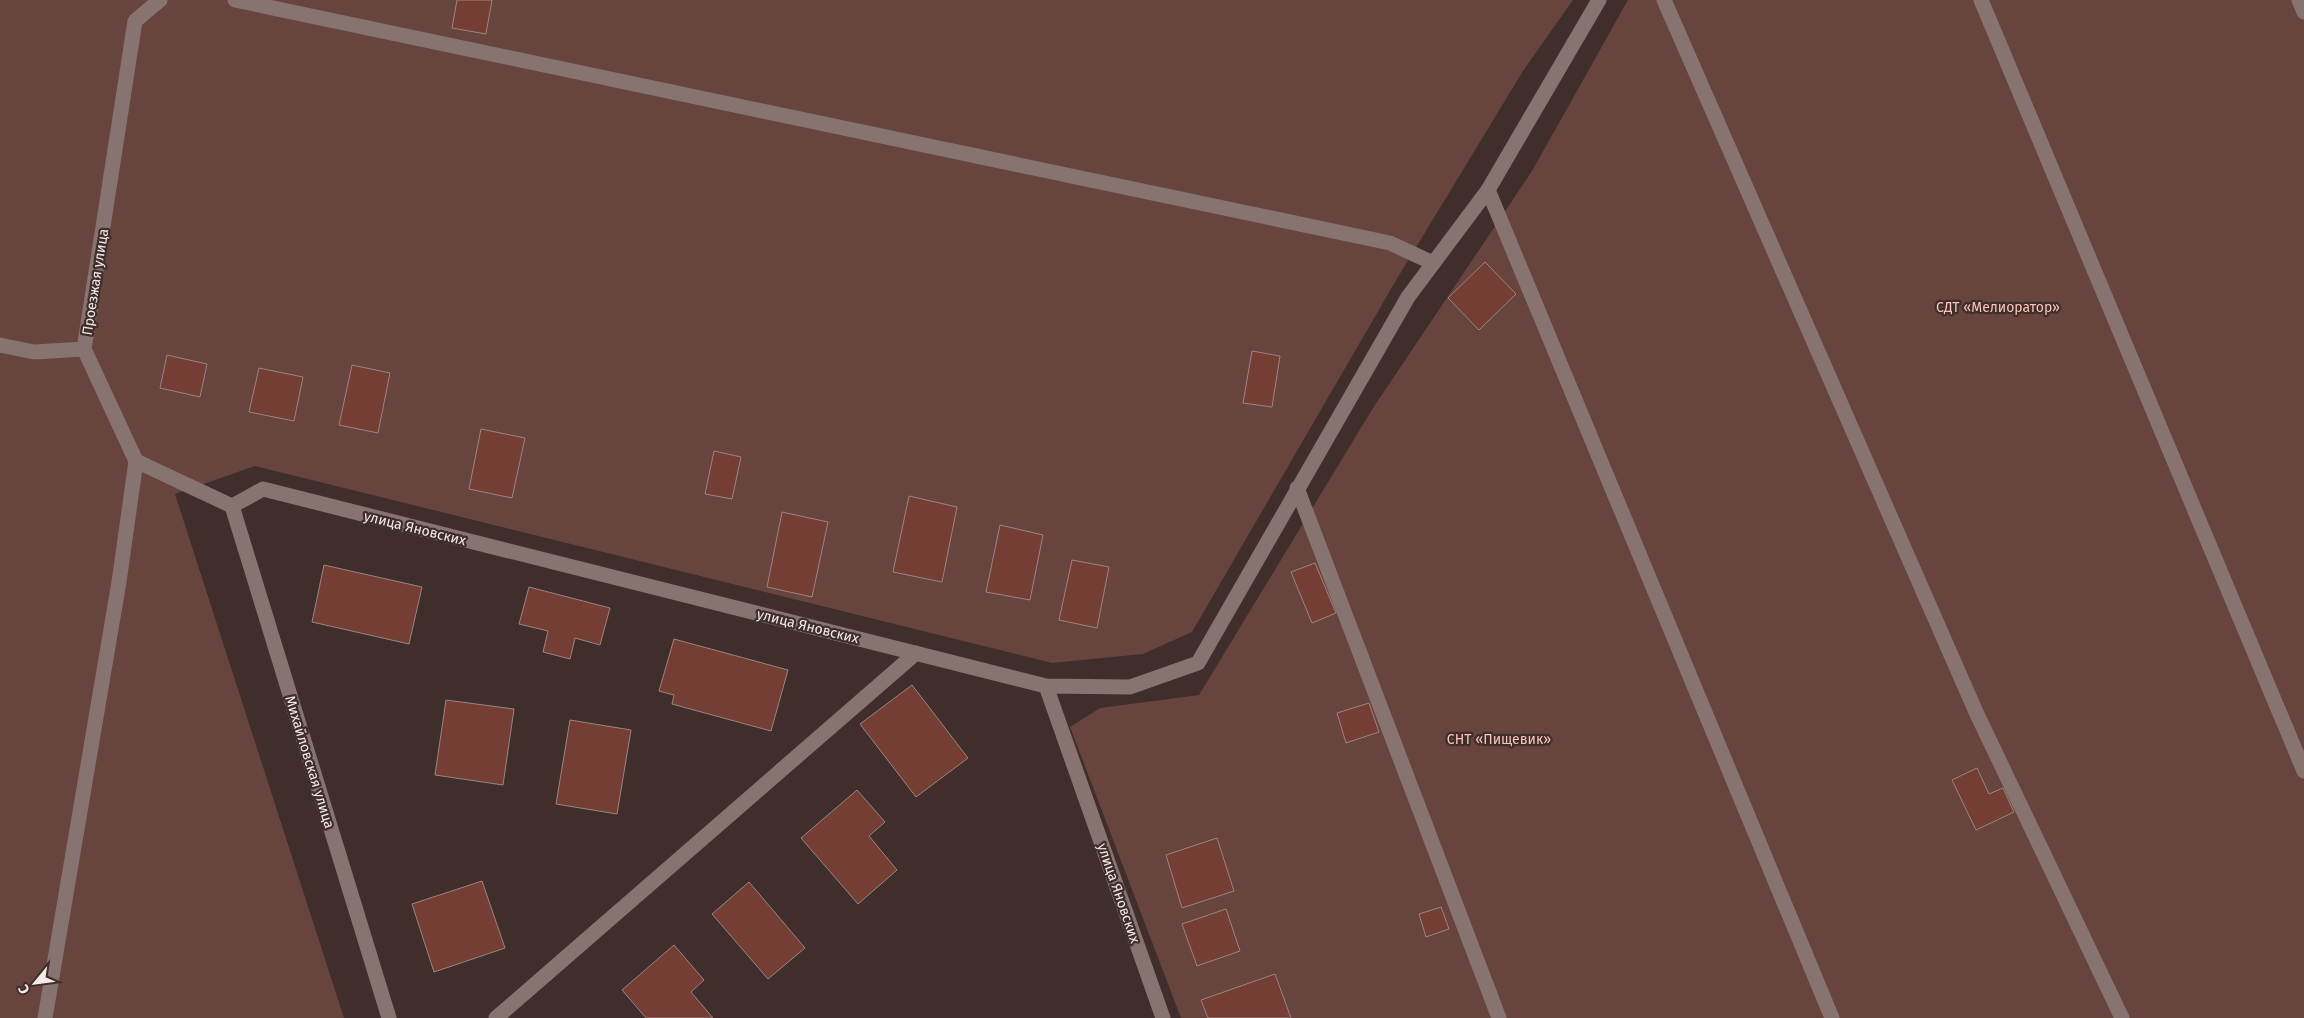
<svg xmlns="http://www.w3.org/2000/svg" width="2304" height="1018" viewBox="0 0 2304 1018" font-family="'Fira Sans',sans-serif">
<rect width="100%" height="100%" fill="#3f2e2b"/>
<path fill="#67443e" d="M 0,0 L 1573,0 L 1523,71 L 1398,277 L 1192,632 L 1143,654 L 1052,663 L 255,466 L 175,494 L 344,1018 L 0,1018 Z
M 1628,0 L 2304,0 L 2304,1018 L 1181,1018 L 1070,727 L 1100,708 L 1199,695 L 1373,408 L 1532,171 Z"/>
<path fill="#753e34" stroke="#9a8581" d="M 457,0 L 492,0 L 486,34 L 452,28 Z
M 1485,262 L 1516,294 L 1479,330 L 1448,298 Z
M 1252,351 L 1280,356 L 1272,407 L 1243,403 Z
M 167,355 L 207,364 L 200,397 L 160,388 Z
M 352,365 L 390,373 L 378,433 L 339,425 Z
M 259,368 L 303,377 L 294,421 L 249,412 Z
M 481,429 L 525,438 L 512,498 L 469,489 Z
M 714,451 L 741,457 L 732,499 L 705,494 Z
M 909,496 L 957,507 L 942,582 L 893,572 Z
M 782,512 L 828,522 L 812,597 L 767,587 Z
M 1000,525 L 1043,535 L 1030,600 L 986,592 Z
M 1072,560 L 1109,567 L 1097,628 L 1059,620 Z
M 1315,563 L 1336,613 L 1312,623 L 1291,572 Z
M 324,565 L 422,587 L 409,644 L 312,622 Z
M 529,587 L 610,608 L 600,645 L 575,638 L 570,659 L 543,652 L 548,631 L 519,624 Z
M 674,639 L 788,670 L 771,731 L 672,704 L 674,695 L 659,691 Z
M 912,685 L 968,758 L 916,797 L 860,724 Z
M 446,700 L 514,709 L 503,785 L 435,775 Z
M 1369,703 L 1379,732 L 1346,743 L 1337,713 Z
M 570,720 L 631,730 L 617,814 L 556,804 Z
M 1977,768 L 1989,794 L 2003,788 L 2014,812 L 1976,830 L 1952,780 Z
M 857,790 L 885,822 L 869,836 L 897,870 L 858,904 L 801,838 Z
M 1217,838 L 1234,891 L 1182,908 L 1166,855 Z
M 482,881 L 505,948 L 434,972 L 412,904 Z
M 749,882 L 805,948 L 768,979 L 712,914 Z
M 1441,907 L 1449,929 L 1426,937 L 1419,914 Z
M 1226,909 L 1240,951 L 1197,966 L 1182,924 Z
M 674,945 L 704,980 L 691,992 L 713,1018 L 646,1018 L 622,990 Z
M 1275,974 L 1291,1018 L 1208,1018 L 1201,1000 Z"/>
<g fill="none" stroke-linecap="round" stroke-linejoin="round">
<path stroke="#877370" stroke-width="15" d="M 235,0 L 1390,243 L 1433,263
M 1664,0 L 1976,712 L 2122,1018
M 1981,0 L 2304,771
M 2299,0 L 2304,12
M 1488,190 L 1832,1018
M 0,345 L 34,352 L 84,349
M 1297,488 L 1499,1018
M 45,1018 L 119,582 L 136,461"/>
<path stroke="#877370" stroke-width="15" d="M 160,0 L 135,21 L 84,349 L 136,461 L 232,506 L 263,489 L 1046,686 L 1163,1018
M 1046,686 L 1130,687 L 1198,663 L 1408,297 L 1488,190 L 1599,0
M 496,1018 L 916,653"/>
<path stroke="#877370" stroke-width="15" d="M 232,506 L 389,1018"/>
</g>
<g text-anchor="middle" stroke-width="4.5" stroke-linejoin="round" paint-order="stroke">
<g font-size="14" fill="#f5eae7" stroke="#3f2e2b">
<text transform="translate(95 282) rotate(-81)" y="5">Проезжая улица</text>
<text transform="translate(415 528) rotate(14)" y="5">улица Яновских</text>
<text transform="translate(808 626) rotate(14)" y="5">улица Яновских</text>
<text transform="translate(310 762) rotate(73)" y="5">Михайловская улица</text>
<text transform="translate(1119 893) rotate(71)" y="5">улица Яновских</text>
</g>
<g font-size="14" fill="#fcc4ba" stroke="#3f2e2b">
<text x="1998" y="312">СДТ «Мелиоратор»</text>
<text x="1499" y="744">СНТ «Пищевик»</text>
</g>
</g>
<g transform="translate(35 983) rotate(241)" stroke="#3f2e2b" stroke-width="4" paint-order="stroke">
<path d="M0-4L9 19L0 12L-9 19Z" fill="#f5eae7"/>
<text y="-8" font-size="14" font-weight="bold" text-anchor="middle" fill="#f5eae7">С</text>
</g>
</svg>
